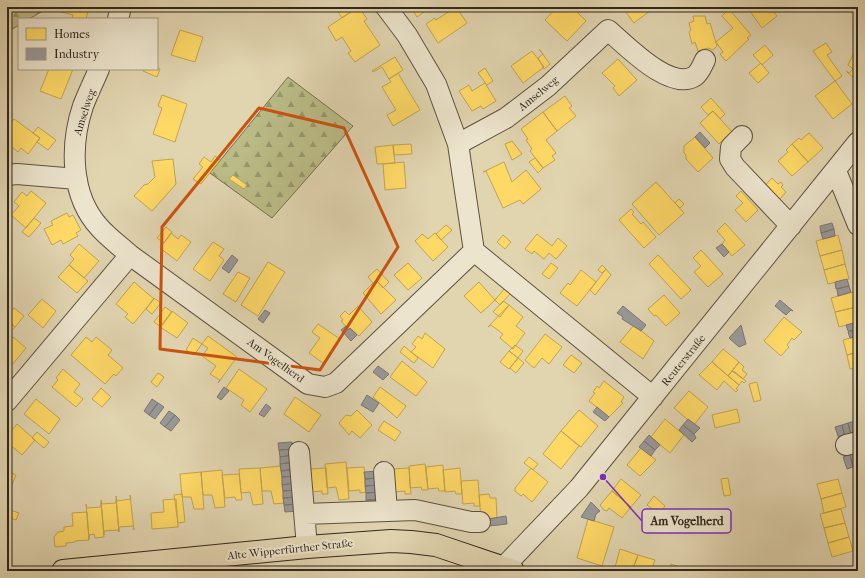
<svg xmlns="http://www.w3.org/2000/svg" width="865" height="578" viewBox="0 0 865 578" font-family="'IM FELL French Canon',serif">
<defs>
<pattern id="forest-firs" width="22" height="20" patternUnits="userSpaceOnUse"><rect width="22" height="20" fill="#babb86"/><path d="M5 1l3.5 6h-7zM16 11l3.5 6h-7z" fill="#98986d"/></pattern>
</defs>
<rect width="100%" height="100%" fill="#e1d5b0"/>
<filter id="stains"><feTurbulence type="fractalNoise" baseFrequency=".005" numOctaves="4"/><feColorMatrix values="0 0 0 0 .2 0 0 0 0 .09 0 0 0 0 .02 0 0 0 .5 -.17"/></filter>
<radialGradient id="worn" r=".72"><stop offset=".6" stop-color="#630" stop-opacity="0"/><stop offset="1" stop-color="#630" stop-opacity=".3"/></radialGradient>
<path fill="url(#forest-firs)" stroke="#757152" d="M 7,7 L 48,7 L 48,8 L 29,19 L 19,19 L 19,25 L 7,32 Z
M 288,77 L 353,126 L 272,218 L 210,173 Z"/>
<path fill="#ffd966" stroke="#c1a450" d="M 59,7 L 89,7 L 86,19 L 87,19 L 72,19 L 73,15 L 58,11 Z
M 335,7 L 358,7 L 342,18 Z
M 358,7 L 359,7 L 367,19 L 364,21 L 380,45 L 355,62 L 348,53 L 351,51 L 342,37 L 336,41 L 328,27 Z
M 415,7 L 427,7 L 428,9 L 417,17 L 412,9 Z
M 456,7 L 467,23 L 438,43 L 426,24 L 435,18 L 436,20 Z
M 557,7 L 572,7 L 586,21 L 567,41 L 545,20 Z
M 622,7 L 655,7 L 634,23 Z
M 747,7 L 770,7 L 777,16 L 762,28 Z
M 849,7 L 858,7 L 858,20 Z
M 729,9 L 751,35 L 747,38 L 749,39 L 726,61 L 720,54 L 723,52 L 716,42 L 733,28 L 722,16 Z
M 693,16 L 705,16 L 707,24 L 710,23 L 717,46 L 713,50 L 708,48 L 698,51 L 695,42 L 692,44 L 689,32 L 691,30 L 689,23 L 694,21 Z
M 180,30 L 203,37 L 195,62 L 171,55 Z
M 826,43 L 832,52 L 827,55 L 842,76 L 835,81 L 813,51 Z
M 765,45 L 773,55 L 762,65 L 753,55 Z
M 858,45 L 858,82 L 846,71 L 849,73 L 853,69 L 848,65 Z
M 539,49 L 550,64 L 544,69 L 538,58 L 543,54 Z
M 532,51 L 544,67 L 523,83 L 511,66 Z
M 395,57 L 403,70 L 389,79 L 382,67 L 373,72 L 372,71 Z
M 618,59 L 637,80 L 619,96 L 613,88 L 615,86 L 602,73 Z
M 761,63 L 769,73 L 758,83 L 749,73 Z
M 157,67 L 160,69 L 157,77 L 143,71 L 144,69 L 157,69 Z
M 485,68 L 493,81 L 487,85 L 478,73 Z
M 49,69 L 73,69 L 61,99 L 40,91 Z
M 398,73 L 420,110 L 393,126 L 387,115 L 396,110 L 382,87 L 391,82 L 389,79 Z
M 835,81 L 852,104 L 833,119 L 815,96 Z
M 485,83 L 496,101 L 483,109 L 481,106 L 472,111 L 459,91 L 469,85 L 472,91 Z
M 162,95 L 187,104 L 175,142 L 153,134 L 162,108 L 158,106 Z
M 565,96 L 572,106 L 569,108 L 576,116 L 557,131 L 543,112 Z
M 711,98 L 725,114 L 720,119 L 713,111 L 708,115 L 701,107 Z
M 713,111 L 732,132 L 719,144 L 700,123 Z
M 543,112 L 557,131 L 546,140 L 556,153 L 552,156 L 555,160 L 543,168 L 530,151 L 532,149 L 526,140 L 528,139 L 521,129 Z
M 14,119 L 40,138 L 28,154 L 21,148 L 18,152 L 7,143 L 7,129 Z
M 38,127 L 56,140 L 48,150 L 37,142 L 40,138 L 33,133 Z
M 809,133 L 823,148 L 808,162 L 792,144 L 799,138 L 801,140 Z
M 695,137 L 713,158 L 698,172 L 686,159 L 686,155 L 684,153 L 684,146 Z
M 512,141 L 522,154 L 512,160 L 505,144 Z
M 411,144 L 412,154 L 394,155 L 393,145 Z
M 792,144 L 808,162 L 792,176 L 778,161 L 788,152 L 786,150 Z
M 393,145 L 395,163 L 377,164 L 375,147 Z
M 215,156 L 220,160 L 201,184 L 193,179 L 203,167 L 199,164 L 204,157 L 211,162 Z
M 535,158 L 543,168 L 538,173 L 529,162 Z
M 173,159 L 176,184 L 152,211 L 134,196 L 144,185 L 148,184 L 155,177 L 152,161 Z
M 404,162 L 406,188 L 385,190 L 383,164 Z
M 504,162 L 512,182 L 526,170 L 541,189 L 523,204 L 520,200 L 503,208 L 486,171 L 483,172 Z
M 233,175 L 247,185 L 244,189 L 229,179 Z
M 772,178 L 778,184 L 781,182 L 783,185 L 781,187 L 786,192 L 775,205 L 760,191 Z
M 656,182 L 684,213 L 659,235 L 632,204 Z
M 31,191 L 46,203 L 26,228 L 11,215 L 19,206 L 14,202 L 22,192 L 27,196 Z
M 741,191 L 758,210 L 746,222 L 735,210 L 743,203 L 736,196 Z
M 679,199 L 684,204 L 680,208 L 675,203 Z
M 631,209 L 634,212 L 632,214 L 641,224 L 643,222 L 656,237 L 644,248 L 619,220 Z
M 67,213 L 69,217 L 73,215 L 81,230 L 76,233 L 78,236 L 63,244 L 61,240 L 52,245 L 44,229 L 53,225 L 51,221 Z
M 34,218 L 41,223 L 29,237 L 22,232 Z
M 725,223 L 745,245 L 732,256 L 722,244 L 725,240 L 717,231 Z
M 446,225 L 452,230 L 441,240 L 436,234 Z
M 166,227 L 172,232 L 164,243 L 157,238 Z
M 171,233 L 178,239 L 181,235 L 191,242 L 177,261 L 160,248 Z
M 435,233 L 448,247 L 433,261 L 415,241 L 422,234 L 428,239 Z
M 537,234 L 552,246 L 558,238 L 567,246 L 556,259 L 549,253 L 544,259 L 534,251 L 532,254 L 525,249 Z
M 503,235 L 511,242 L 505,249 L 497,242 Z
M 838,235 L 842,250 L 820,256 L 816,241 Z
M 213,242 L 224,249 L 219,256 L 224,260 L 210,281 L 193,269 Z
M 79,244 L 99,261 L 84,278 L 69,265 L 74,259 L 70,255 Z
M 701,250 L 723,274 L 708,287 L 694,272 L 701,266 L 693,258 Z
M 842,250 L 845,264 L 824,270 L 820,256 Z
M 658,255 L 691,290 L 681,299 L 649,264 Z
M 268,262 L 285,272 L 258,316 L 241,305 Z
M 408,263 L 422,278 L 408,290 L 394,275 Z
M 551,263 L 558,268 L 549,279 L 542,274 Z
M 845,264 L 849,279 L 828,284 L 824,270 Z
M 69,265 L 88,281 L 77,293 L 58,277 Z
M 602,265 L 606,269 L 602,273 L 598,270 Z
M 377,269 L 389,282 L 383,288 L 376,280 L 373,283 L 368,277 Z
M 606,269 L 611,275 L 595,295 L 590,290 Z
M 581,270 L 596,282 L 577,306 L 560,293 L 568,283 L 570,285 Z
M 238,272 L 250,278 L 236,302 L 223,294 Z
M 376,280 L 396,300 L 381,314 L 363,293 Z
M 134,282 L 154,299 L 133,324 L 125,317 L 128,314 L 116,304 Z
M 479,282 L 495,300 L 481,313 L 464,296 Z
M 505,288 L 511,293 L 500,305 L 495,300 Z
M 853,292 L 857,307 L 835,312 L 831,298 Z
M 664,295 L 680,313 L 666,326 L 656,315 L 654,316 L 648,309 Z
M 154,298 L 161,303 L 152,314 L 146,309 Z
M 42,299 L 56,311 L 43,328 L 28,315 Z
M 503,301 L 509,305 L 500,317 L 493,312 Z
M 509,305 L 523,317 L 516,326 L 525,333 L 513,349 L 500,338 L 503,334 L 491,325 L 488,327 Z
M 358,306 L 372,322 L 359,336 L 350,328 L 349,330 L 341,321 L 343,320 L 340,316 L 345,311 L 349,315 Z
M 165,307 L 172,312 L 161,327 L 154,322 Z
M 857,307 L 858,322 L 839,327 L 835,312 Z
M 14,308 L 24,316 L 15,327 L 7,320 L 7,316 Z
M 172,311 L 188,323 L 177,338 L 160,327 Z
M 784,317 L 802,332 L 794,340 L 792,338 L 787,345 L 789,347 L 781,356 L 764,341 Z
M 7,320 L 15,327 L 7,336 Z
M 318,324 L 340,339 L 323,363 L 309,353 L 320,338 L 312,332 Z
M 634,325 L 654,341 L 643,359 L 620,342 Z
M 425,333 L 445,349 L 433,368 L 411,352 L 416,347 L 412,344 L 418,336 L 422,339 Z
M 545,334 L 562,347 L 549,364 L 542,358 L 534,368 L 525,360 Z
M 208,336 L 237,357 L 218,383 L 220,380 L 210,374 L 216,366 L 202,356 L 208,348 L 202,344 Z
M 858,336 L 858,352 L 847,355 L 843,340 Z
M 13,337 L 26,348 L 7,371 L 7,344 Z
M 86,337 L 92,342 L 96,337 L 112,350 L 108,355 L 123,368 L 116,376 L 114,374 L 105,384 L 71,355 Z
M 193,338 L 202,344 L 194,355 L 186,350 Z
M 515,345 L 523,351 L 518,358 L 509,351 Z
M 404,346 L 418,358 L 414,363 L 400,352 Z
M 723,349 L 739,362 L 728,376 L 712,362 Z
M 509,351 L 518,358 L 509,369 L 500,362 Z
M 858,352 L 858,367 L 850,369 L 847,355 Z
M 571,355 L 582,363 L 574,373 L 563,365 Z
M 518,358 L 524,363 L 516,373 L 510,368 Z
M 402,361 L 427,382 L 416,396 L 390,377 Z
M 712,362 L 739,385 L 736,389 L 738,390 L 736,392 L 724,381 L 717,390 L 699,375 Z
M 739,362 L 744,367 L 742,370 L 747,374 L 743,379 L 732,371 Z
M 63,369 L 80,384 L 74,392 L 83,399 L 76,407 L 52,387 L 58,380 L 56,378 Z
M 239,369 L 267,389 L 250,412 L 241,405 L 244,400 L 226,388 Z
M 732,371 L 735,372 L 746,381 L 744,383 L 742,381 L 739,385 L 728,376 Z
M 158,373 L 164,377 L 157,387 L 151,382 Z
M 604,381 L 624,397 L 621,402 L 623,403 L 609,417 L 589,401 L 595,393 L 593,392 L 597,386 L 599,388 Z
M 757,382 L 761,400 L 754,402 L 749,384 Z
M 858,382 L 858,397 L 854,383 Z
M 380,387 L 406,406 L 397,418 L 373,397 Z
M 101,388 L 111,397 L 102,407 L 92,399 Z
M 689,391 L 708,407 L 694,425 L 674,408 Z
M 295,397 L 321,415 L 309,432 L 284,414 Z
M 36,399 L 60,419 L 49,434 L 24,414 Z
M 737,409 L 740,422 L 715,428 L 712,415 Z
M 357,410 L 372,425 L 360,438 L 352,431 L 349,435 L 339,423 L 346,415 L 351,416 Z
M 579,410 L 598,426 L 581,447 L 561,431 Z
M 665,419 L 684,435 L 670,453 L 651,437 Z
M 384,421 L 401,432 L 395,441 L 378,430 Z
M 17,424 L 35,440 L 22,455 L 7,442 L 7,436 Z
M 561,431 L 579,446 L 561,469 L 543,454 Z
M 37,432 L 49,442 L 44,448 L 32,438 Z
M 641,448 L 656,460 L 640,476 L 627,465 Z
M 529,457 L 538,464 L 533,470 L 524,463 Z
M 346,462 L 349,499 L 339,500 L 336,487 L 327,488 L 325,464 Z
M 425,464 L 428,490 L 422,490 L 421,487 L 410,488 L 409,466 Z
M 7,465 L 9,466 L 7,471 L 16,475 L 9,492 L 7,491 Z
M 443,465 L 445,491 L 439,491 L 438,488 L 428,489 L 426,467 Z
M 281,466 L 284,503 L 274,504 L 271,491 L 262,491 L 260,468 Z
M 364,467 L 366,492 L 360,493 L 360,490 L 349,491 L 347,468 Z
M 260,468 L 263,504 L 253,505 L 250,492 L 241,493 L 239,469 Z
M 326,468 L 328,494 L 322,494 L 322,491 L 311,492 L 309,469 Z
M 409,468 L 411,494 L 405,494 L 405,491 L 394,492 L 392,469 Z
M 460,468 L 462,494 L 456,494 L 455,491 L 445,492 L 443,470 Z
M 531,468 L 548,482 L 532,502 L 523,494 L 521,496 L 515,491 L 515,488 Z
M 222,470 L 225,507 L 215,508 L 212,495 L 203,495 L 201,472 Z
M 201,472 L 204,509 L 194,509 L 191,497 L 182,497 L 180,474 Z
M 239,474 L 242,500 L 236,500 L 235,497 L 225,498 L 222,475 Z
M 728,478 L 731,495 L 724,496 L 721,479 Z
M 621,479 L 641,495 L 631,507 L 612,491 Z
M 838,479 L 842,493 L 821,499 L 817,484 Z
M 478,480 L 480,506 L 474,506 L 474,503 L 463,504 L 461,481 Z
M 612,491 L 631,507 L 622,518 L 609,508 L 607,511 L 604,510 L 600,505 Z
M 842,493 L 846,507 L 824,513 L 821,499 Z
M 182,494 L 185,522 L 178,523 L 174,495 Z
M 489,494 L 490,498 L 496,498 L 497,518 L 481,519 L 479,495 Z
M 130,495 L 134,530 L 133,526 L 119,527 L 119,532 L 116,496 L 117,501 L 131,499 Z
M 654,496 L 665,506 L 659,514 L 647,505 Z
M 116,499 L 119,532 L 118,530 L 104,531 L 104,535 L 101,500 L 102,504 L 116,503 Z
M 176,499 L 178,527 L 152,529 L 151,513 L 164,512 L 163,500 Z
M 101,502 L 104,537 L 95,538 L 94,534 L 89,535 L 89,539 L 86,504 L 87,508 L 101,507 Z
M 7,509 L 19,513 L 16,520 L 7,517 Z
M 841,509 L 845,523 L 824,528 L 820,514 Z
M 87,512 L 89,540 L 75,541 L 75,542 L 66,543 L 66,546 L 55,547 L 54,537 L 58,532 L 64,531 L 64,527 L 73,526 L 72,513 Z
M 588,519 L 614,527 L 602,566 L 577,558 Z
M 845,523 L 849,537 L 828,543 L 824,528 Z
M 849,537 L 853,551 L 832,557 L 828,543 Z
M 620,549 L 638,555 L 632,571 L 614,571 Z
M 638,555 L 655,560 L 651,571 L 632,571 Z
M 671,564 L 691,571 L 669,571 Z
M 707,566 L 722,571 L 705,571 Z"/>
<path fill="#999" stroke="#7a7774" d="M 700,132 L 710,143 L 705,148 L 695,137 Z
M 832,223 L 834,229 L 821,233 L 820,226 Z
M 834,229 L 835,236 L 823,239 L 821,233 Z
M 722,244 L 729,252 L 724,257 L 716,248 Z
M 232,255 L 238,260 L 229,273 L 222,268 Z
M 847,279 L 849,286 L 836,289 L 835,282 Z
M 849,286 L 851,292 L 838,296 L 837,289 Z
M 780,300 L 793,311 L 791,310 L 786,315 L 775,306 Z
M 623,306 L 646,325 L 641,331 L 622,319 L 623,317 L 617,313 Z
M 265,310 L 270,313 L 263,323 L 258,319 Z
M 858,322 L 858,329 L 848,331 L 846,325 Z
M 741,325 L 746,344 L 739,347 L 729,338 Z
M 346,326 L 349,330 L 350,328 L 357,335 L 351,341 L 341,330 Z
M 858,329 L 858,336 L 850,338 L 848,332 Z
M 378,366 L 389,374 L 383,380 L 373,372 Z
M 224,387 L 229,391 L 221,400 L 217,397 Z
M 367,395 L 379,403 L 373,412 L 361,405 Z
M 152,399 L 158,403 L 149,415 L 144,411 Z
M 158,403 L 164,407 L 155,419 L 149,415 Z
M 266,404 L 271,408 L 264,417 L 259,414 Z
M 597,407 L 609,417 L 605,421 L 593,412 Z
M 169,411 L 175,415 L 165,427 L 160,423 Z
M 175,415 L 180,420 L 171,431 L 165,427 Z
M 688,419 L 700,428 L 694,434 L 683,425 Z
M 858,420 L 858,434 L 855,421 Z
M 855,421 L 858,434 L 851,435 L 848,423 Z
M 848,423 L 851,435 L 845,437 L 842,425 Z
M 683,425 L 694,434 L 696,438 L 692,442 L 679,430 Z
M 842,425 L 845,437 L 839,439 L 835,427 Z
M 649,435 L 660,445 L 655,450 L 644,441 Z
M 644,441 L 655,450 L 651,456 L 639,447 Z
M 292,442 L 292,449 L 279,450 L 278,443 Z
M 292,449 L 293,455 L 280,457 L 279,450 Z
M 856,453 L 858,466 L 853,467 L 850,455 Z
M 293,455 L 294,462 L 280,464 L 280,457 Z
M 850,455 L 853,467 L 847,469 L 843,457 Z
M 294,462 L 294,469 L 281,471 L 280,464 Z
M 294,469 L 295,476 L 282,477 L 281,471 Z
M 377,471 L 378,478 L 365,479 L 364,472 Z
M 295,476 L 295,483 L 282,485 L 282,477 Z
M 378,478 L 378,485 L 365,486 L 365,479 Z
M 295,483 L 296,490 L 283,491 L 282,485 Z
M 378,485 L 379,492 L 366,493 L 365,486 Z
M 296,490 L 297,497 L 283,498 L 283,491 Z
M 379,492 L 380,499 L 366,500 L 366,493 Z
M 297,497 L 297,504 L 284,505 L 283,498 Z
M 380,499 L 380,506 L 367,507 L 366,500 Z
M 591,502 L 600,511 L 596,514 L 594,521 L 581,517 Z
M 297,504 L 298,511 L 285,512 L 284,505 Z
M 506,516 L 507,524 L 489,526 L 488,519 Z"/>
<g fill="none" stroke-linecap="round" stroke-linejoin="round">
<g stroke="#5c5242" stroke-width="22">
<path id="minor" d="M 386,7 L 407,35 L 436,84 L 458,144 L 474,251
M 118,19 L 121,7
M 99,69 C 94,81 88,93 83,106 C 70,145 70,196 100,228 C 109,238 120,246 130,255
M 742,136 L 731,147 L 730,159 L 735,167 L 791,226
M 458,144 L 506,118 L 548,86 L 608,30 C 626,45 670,92 695,76 C 700,72 702,66 705,60
M 836,171 L 858,225
M 7,175 L 17,174 L 77,179
M 7,401 L 130,255 L 308,384 L 325,387 L 336,383 L 474,251 L 653,397
M 846,445 L 858,442
M 299,452 L 307,547
M 384,472 L 387,511
M 305,514 L 415,510 L 471,522 L 480,522
M 500,571 L 579,488 L 858,142"/>
</g>
<g stroke="#30271d" stroke-width="24">
<path id="major" d="M 63,571 L 307,547 L 391,541 L 411,542 L 436,545 L 513,571"/>
</g>
<use href="#minor" stroke="#ece4cc" stroke-width="20"/>
<use href="#major" stroke="#e1d5b0" stroke-width="22"/>
</g>
<path fill="none" stroke="#cc520f" stroke-width="3" stroke-linejoin="round" d="M 259,108 L 344,128 L 398,247 L 320,370 L 160,349 L 162,227 Z"/>
<g text-anchor="middle" stroke-width="4" stroke-linejoin="round" paint-order="stroke">
<g font-size="11" fill="#30271d" stroke="#ece4cc">
<text transform="translate(538 93) rotate(-39)" y="4">Amselweg</text>
<text transform="translate(84 112) rotate(-72)" y="4">Amselweg</text>
<text transform="translate(276 360) rotate(36)" y="4">Am Vogelherd</text>
<text transform="translate(683 360) rotate(-51)" y="4">Reuterstraße</text>
<text transform="translate(290 549) rotate(-6)" y="4">Alte Wipperfürther Straße</text>
</g>
</g>
<path fill="none" stroke="#7b2cbf" stroke-width="1.5" d="M603 477L642 521"/>
<circle fill="#7b2cbf" stroke="#ece4cc" stroke-width="1.5" cx="603" cy="477" r="4"/>
<rect fill="#ece4cc" stroke="#7b2cbf" stroke-width="1.5" x="642" y="509" width="89" height="24" rx="4"/>
<g font-size="12" text-anchor="middle" font-weight="bold" fill="#30271d">
<text x="687" y="525">Am Vogelherd</text>
</g>
<rect width="865" height="578" fill="none" stroke="#e1d5b0" stroke-width="24"/>
<rect x="8" y="8" width="849" height="562" fill="none" stroke="#30271d" stroke-width="2"/>
<rect x="12" y="12" width="841" height="554" fill="none" stroke="#30271d"/>
<rect x="18" y="18" width="140" height="52" fill="#ece4cc" stroke="#a19886"/>
<rect x="26" y="28" width="20" height="12" fill="#ffd966" stroke="#a19886"/>
<text x="54" y="38" font-size="12" fill="#30271d">Homes</text>
<rect x="26" y="48" width="20" height="12" fill="#999999" stroke="#a19886"/>
<text x="54" y="58" font-size="12" fill="#30271d">Industry</text>
<rect width="100%" height="100%" filter="url(#stains)"/>
<rect width="100%" height="100%" fill="url(#worn)"/>
</svg>
